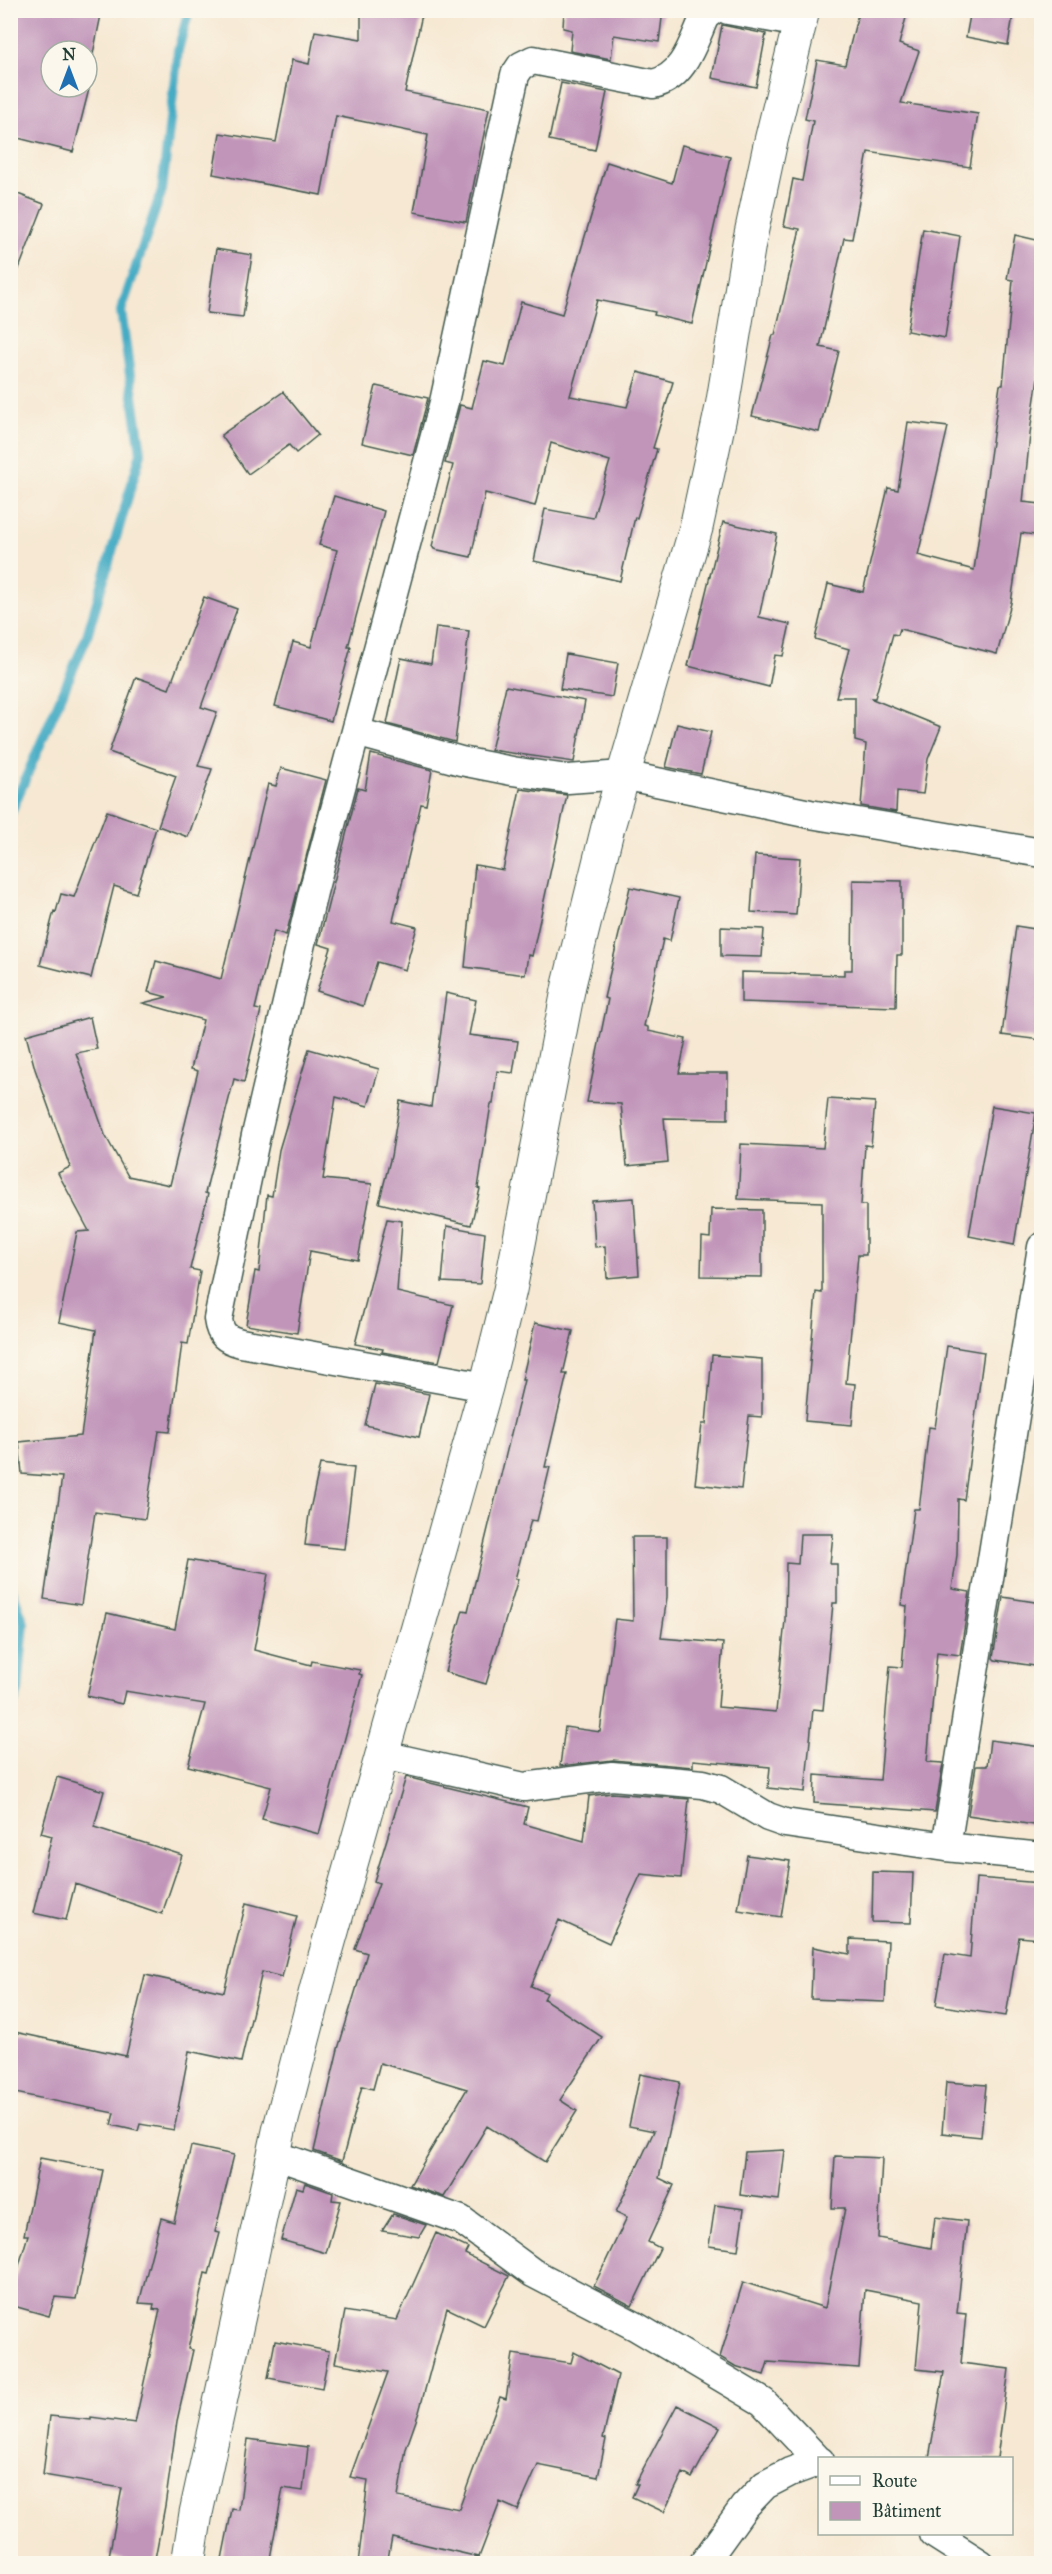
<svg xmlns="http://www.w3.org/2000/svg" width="1052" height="2574" viewBox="0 0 1052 2574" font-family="'IM FELL Great Primer',serif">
<rect width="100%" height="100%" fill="#fbf7ec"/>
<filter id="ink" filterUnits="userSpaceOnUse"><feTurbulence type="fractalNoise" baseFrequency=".0167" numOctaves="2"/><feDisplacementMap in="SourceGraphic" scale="12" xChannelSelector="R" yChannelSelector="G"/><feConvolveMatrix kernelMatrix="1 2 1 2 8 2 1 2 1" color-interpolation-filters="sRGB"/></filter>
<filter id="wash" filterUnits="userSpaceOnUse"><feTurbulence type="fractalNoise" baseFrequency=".008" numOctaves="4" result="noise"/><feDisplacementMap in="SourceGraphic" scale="24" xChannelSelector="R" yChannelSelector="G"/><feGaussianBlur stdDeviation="1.35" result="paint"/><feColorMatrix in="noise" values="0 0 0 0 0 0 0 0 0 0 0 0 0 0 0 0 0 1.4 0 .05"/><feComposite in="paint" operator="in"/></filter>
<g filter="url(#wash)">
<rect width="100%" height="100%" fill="#f6e8d2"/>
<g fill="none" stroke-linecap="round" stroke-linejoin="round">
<path stroke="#44acc4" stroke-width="10" d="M 10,814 L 86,639 L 141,453 L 121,311 L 162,190 L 178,50 L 189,10
M 10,1585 L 24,1623 L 18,1690 L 10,1714"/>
</g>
<g id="blocks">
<path fill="#c195ba" d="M 10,10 L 102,10 L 87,83 L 87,51 L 51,51 L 51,87 L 86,87 L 89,89 L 73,152 L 10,136 Z
M 361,10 L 423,10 L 405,92 L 489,109 L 466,222 L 414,212 L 428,135 L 336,116 L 321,195 L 213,174 L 220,133 L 276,142 L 292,60 L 309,64 L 315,31 L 361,39 Z
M 564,10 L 663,10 L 659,42 L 614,35 L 611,59 L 570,51 L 572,30 L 563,28 Z
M 859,10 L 908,10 L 899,44 L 919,51 L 901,103 L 978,114 L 970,167 L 868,152 L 852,239 L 844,238 L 820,347 L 839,351 L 819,432 L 752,416 L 773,335 L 775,335 L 800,229 L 784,226 L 793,179 L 802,181 L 813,121 L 805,119 L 817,60 L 845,65 Z
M 971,10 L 1014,10 L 1008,45 L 966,37 Z
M 722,25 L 766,34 L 756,87 L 712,78 Z
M 561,83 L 607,92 L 595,150 L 549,140 Z
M 682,145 L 730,157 L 692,324 L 654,315 L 655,312 L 597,300 L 570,396 L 627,407 L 638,372 L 673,382 L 653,448 L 657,449 L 637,518 L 635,517 L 620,581 L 534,561 L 545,509 L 593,518 L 610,461 L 551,443 L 535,506 L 485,493 L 471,557 L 434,549 L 432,546 L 453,465 L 445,463 L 460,405 L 472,408 L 484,361 L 505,366 L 521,302 L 562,314 L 607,162 L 672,183 Z
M 10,191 L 44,204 L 13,284 L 10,284 Z
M 923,229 L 960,236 L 945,338 L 907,331 Z
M 1015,235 L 1041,241 L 1041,357 L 1031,425 L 1023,502 L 1041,504 L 1041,536 L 1021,533 L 1011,603 L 997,654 L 900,629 L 898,635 L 893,634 L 875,698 L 870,698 L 941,727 L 928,759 L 923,794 L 897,791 L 896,812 L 861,806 L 866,744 L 855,741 L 855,697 L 836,697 L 849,649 L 815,639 L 828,584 L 863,592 L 888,488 L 898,490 L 908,422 L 948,427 L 918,555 L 974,570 L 1000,385 L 1003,385 L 1013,280 L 1007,279 Z
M 216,249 L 252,255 L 243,317 L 207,313 Z
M 376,386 L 428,398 L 413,455 L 362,443 Z
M 283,392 L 318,435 L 296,453 L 289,445 L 248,474 L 221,435 Z
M 334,496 L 384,511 L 348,647 L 351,647 L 331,721 L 275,706 L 293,642 L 311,647 L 337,550 L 319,545 Z
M 723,522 L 777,534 L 759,617 L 790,624 L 783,656 L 775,655 L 769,687 L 688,666 Z
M 204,597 L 237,609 L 201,707 L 217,712 L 198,766 L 212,769 L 188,837 L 158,826 L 176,776 L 109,752 L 136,677 L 169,689 Z
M 436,627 L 469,631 L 455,742 L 387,724 L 401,658 L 431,664 Z
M 566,654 L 618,663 L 612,697 L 560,689 Z
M 506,686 L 585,701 L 574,762 L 491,750 Z
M 677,724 L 711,732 L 701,774 L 666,767 Z
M 371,754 L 432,770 L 426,805 L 421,804 L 393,921 L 417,927 L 405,970 L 377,962 L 363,1006 L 317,991 L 331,948 L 318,944 L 358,788 L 365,790 Z
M 281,768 L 326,780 L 286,935 L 274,931 L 255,1009 L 261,1010 L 244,1082 L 234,1079 L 205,1193 L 208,1194 L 190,1269 L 200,1271 L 188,1344 L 182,1343 L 170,1432 L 159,1431 L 145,1519 L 95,1512 L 81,1605 L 44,1599 L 62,1477 L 22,1474 L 19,1442 L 81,1436 L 96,1330 L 59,1322 L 77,1232 L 89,1231 L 58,1173 L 70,1167 L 35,1069 L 26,1035 L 90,1017 L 97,1049 L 76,1053 L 105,1135 L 128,1176 L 170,1185 L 198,1071 L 191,1069 L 203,1020 L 143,1003 L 167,997 L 148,992 L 156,961 L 221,979 L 268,784 L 276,786 Z
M 520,789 L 567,795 L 532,956 L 528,955 L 525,975 L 465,967 L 475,865 L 503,870 Z
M 107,811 L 156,828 L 136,893 L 114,886 L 91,978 L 40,965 L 54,911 L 56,912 L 61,894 L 74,897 Z
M 755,855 L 800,858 L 796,915 L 751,912 Z
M 853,880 L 902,881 L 902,955 L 897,955 L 896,1007 L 741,1002 L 741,972 L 844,975 L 844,970 L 852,970 Z
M 630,887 L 679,898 L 670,941 L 663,939 L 644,1026 L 648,1027 L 648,1031 L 686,1039 L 679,1073 L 728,1073 L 728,1119 L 664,1118 L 668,1162 L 627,1166 L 621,1104 L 587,1102 L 608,999 L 604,998 Z
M 1016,926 L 1041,930 L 1041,1040 L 1002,1035 Z
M 721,927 L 764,929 L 762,957 L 721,956 Z
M 446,993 L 476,1000 L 469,1035 L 518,1041 L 513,1073 L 497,1071 L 493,1104 L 491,1104 L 478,1188 L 480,1189 L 471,1225 L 379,1203 L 391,1156 L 400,1101 L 431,1107 Z
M 309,1049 L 379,1069 L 368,1106 L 336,1097 L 323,1179 L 372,1184 L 358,1260 L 310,1251 L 297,1333 L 246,1325 L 255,1271 L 259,1272 L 267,1195 L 272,1196 L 279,1150 Z
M 828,1099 L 875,1102 L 871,1146 L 865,1145 L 861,1205 L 866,1205 L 866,1255 L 858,1255 L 846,1383 L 855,1384 L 852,1425 L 805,1421 L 816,1292 L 822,1293 L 822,1202 L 738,1199 L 741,1144 L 823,1148 Z
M 992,1106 L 1036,1113 L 1014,1245 L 969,1236 Z
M 634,1198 L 639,1275 L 607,1278 L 605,1246 L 595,1247 L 592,1201 Z
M 711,1209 L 762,1210 L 762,1277 L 701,1276 L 702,1237 L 710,1238 Z
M 387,1219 L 402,1221 L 397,1292 L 453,1305 L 439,1362 L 382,1352 L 383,1349 L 355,1344 Z
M 447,1226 L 485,1233 L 480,1284 L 442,1282 Z
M 535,1323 L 573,1331 L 563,1374 L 567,1374 L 545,1467 L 550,1467 L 537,1521 L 531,1520 L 515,1579 L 518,1579 L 486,1684 L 445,1672 L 463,1610 L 468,1611 L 524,1380 L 522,1380 Z
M 947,1346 L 984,1352 L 964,1500 L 958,1499 L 957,1555 L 952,1589 L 970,1592 L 960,1655 L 937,1652 L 927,1762 L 943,1763 L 935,1812 L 814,1803 L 815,1775 L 880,1780 L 890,1666 L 902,1667 L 907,1606 L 901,1605 L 914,1509 L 919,1509 L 929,1427 L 935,1428 Z
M 712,1355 L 762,1359 L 762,1417 L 749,1416 L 741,1489 L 695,1484 L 702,1424 L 706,1424 Z
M 375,1384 L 429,1394 L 419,1437 L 365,1425 Z
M 320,1464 L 354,1468 L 344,1549 L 305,1545 L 309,1514 Z
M 800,1534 L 833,1534 L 830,1564 L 837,1564 L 837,1603 L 833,1603 L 823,1710 L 813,1709 L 805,1792 L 768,1788 L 770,1767 L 693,1760 L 693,1767 L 613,1760 L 560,1766 L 565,1727 L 600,1732 L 615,1619 L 633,1621 L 632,1537 L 667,1537 L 667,1597 L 661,1638 L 723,1643 L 718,1707 L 776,1712 L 785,1620 L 786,1563 L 798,1564 Z
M 188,1560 L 268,1574 L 254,1650 L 311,1665 L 312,1661 L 360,1670 L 359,1674 L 362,1675 L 319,1834 L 262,1819 L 271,1787 L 188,1766 L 205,1704 L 125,1691 L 122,1704 L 87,1696 L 107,1613 L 175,1629 Z
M 1003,1597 L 1041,1603 L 1041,1667 L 995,1660 L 993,1658 Z
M 990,1740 L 1041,1747 L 1041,1826 L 968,1815 L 976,1766 L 987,1766 Z
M 57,1777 L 104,1791 L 94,1827 L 182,1855 L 162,1914 L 75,1884 L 66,1920 L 33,1913 L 52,1836 L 41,1833 Z
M 406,1777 L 528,1807 L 524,1824 L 584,1841 L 589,1796 L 612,1793 L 689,1799 L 681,1878 L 641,1874 L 609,1943 L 559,1920 L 531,1986 L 547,1993 L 544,1999 L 602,2037 L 560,2100 L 577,2111 L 545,2162 L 487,2126 L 444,2197 L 410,2185 L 467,2089 L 380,2063 L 373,2089 L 362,2086 L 342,2161 L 314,2151 L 338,2049 L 367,1953 L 355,1949 L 379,1883 L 374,1881 Z
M 747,1855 L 790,1861 L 781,1917 L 738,1910 Z
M 873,1872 L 913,1873 L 911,1923 L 872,1922 Z
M 976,1878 L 1041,1883 L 1041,1939 L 1019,1937 L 1006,2016 L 936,2005 L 945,1954 L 970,1958 Z
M 246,1903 L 297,1916 L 282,1977 L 262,1972 L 241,2062 L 189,2051 L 174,2130 L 140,2124 L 138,2131 L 111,2125 L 114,2113 L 10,2092 L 10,2031 L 126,2056 L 145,1975 L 224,1992 Z
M 850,1939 L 888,1941 L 885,2002 L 811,1999 L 813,1947 L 850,1954 Z
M 640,2074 L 680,2082 L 659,2178 L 674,2185 L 648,2242 L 660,2248 L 632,2306 L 594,2286 L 627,2217 L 616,2212 L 654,2131 L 629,2126 Z
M 946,2082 L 986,2085 L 981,2137 L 942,2133 Z
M 191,2146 L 234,2155 L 215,2232 L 220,2233 L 209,2274 L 205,2273 L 188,2349 L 193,2350 L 177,2421 L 165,2506 L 154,2564 L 151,2564 L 109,2556 L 122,2488 L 43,2475 L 50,2416 L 91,2420 L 91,2417 L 135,2423 L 160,2310 L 153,2309 L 154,2304 L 139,2303 L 161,2218 L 174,2222 Z
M 785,2150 L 779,2200 L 740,2195 L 745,2152 Z
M 835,2156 L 882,2158 L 878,2238 L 931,2248 L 935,2217 L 967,2221 L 957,2313 L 966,2314 L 961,2363 L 1009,2369 L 997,2458 L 929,2458 L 944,2372 L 916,2369 L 922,2301 L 865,2290 L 859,2368 L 768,2362 L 764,2375 L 735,2366 L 720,2357 L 743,2282 L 825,2308 L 845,2208 L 832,2208 Z
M 40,2158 L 103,2170 L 76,2299 L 55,2297 L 49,2316 L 10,2305 L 10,2296 L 28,2235 L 24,2235 Z
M 305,2183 L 333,2193 L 332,2200 L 341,2201 L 326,2253 L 281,2240 L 296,2187 L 303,2189 Z
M 715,2205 L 744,2209 L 738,2250 L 709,2246 Z
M 393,2214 L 426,2225 L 419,2237 L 382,2231 Z
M 436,2233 L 468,2248 L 465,2254 L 509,2276 L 484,2326 L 447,2308 L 419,2412 L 406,2449 L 398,2497 L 459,2509 L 500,2397 L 506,2399 L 513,2354 L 571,2363 L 574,2352 L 618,2375 L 603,2438 L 606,2439 L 598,2477 L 538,2465 L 518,2510 L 500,2502 L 479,2557 L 392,2537 L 387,2564 L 358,2564 L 368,2480 L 350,2477 L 388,2372 L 335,2363 L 345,2311 L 397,2320 Z
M 275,2341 L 329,2351 L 322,2388 L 268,2378 Z
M 677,2405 L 720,2427 L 692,2478 L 683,2473 L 664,2512 L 632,2497 L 638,2484 L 635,2484 Z
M 248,2439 L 308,2447 L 303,2491 L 283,2488 L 269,2564 L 221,2564 L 232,2509 L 239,2510 Z"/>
</g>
</g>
<g filter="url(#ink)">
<use href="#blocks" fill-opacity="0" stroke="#3f574c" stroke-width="1.5"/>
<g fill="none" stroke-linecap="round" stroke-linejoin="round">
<g stroke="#3f574c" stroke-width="31">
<path id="minor" d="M 728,10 L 800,23
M 356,732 L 461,761 L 512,771 L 568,779 L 623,775 L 810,814 L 1042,853
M 486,1387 L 241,1343 C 226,1339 220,1335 218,1319 L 256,1135 L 313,892 L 444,402 L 515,75 L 521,66 L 533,60 L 653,84 C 684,78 693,42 705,16 L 713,10
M 383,1755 L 524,1787 L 612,1776 L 703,1784 L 721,1789 L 768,1817 L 785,1823 L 946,1847 L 1042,1857
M 946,1847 L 1042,1247
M 275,2155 L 461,2220 L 533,2273 L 635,2326 L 763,2402 L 818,2460
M 934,2534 L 981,2564
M 703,2564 L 744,2507 L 765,2485 L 790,2472 L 820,2461"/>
</g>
<g stroke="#3f574c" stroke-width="35">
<path id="tertiary" d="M 188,2564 L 196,2513 L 279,2131 L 325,1956 L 486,1387 L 510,1290 L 569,985 L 608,827 L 696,528 L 722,407 L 749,243 L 770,145 L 803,10"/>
</g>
<use href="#minor" stroke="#fff" stroke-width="28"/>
<use href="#tertiary" stroke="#fff" stroke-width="33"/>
</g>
</g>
<rect width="1052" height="2574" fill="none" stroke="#fbf7ec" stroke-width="36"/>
<rect x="818" y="2457" width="195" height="78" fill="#fbf7ec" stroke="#a3ada2" stroke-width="1.5"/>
<rect x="830" y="2476" width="30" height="9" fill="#ffffff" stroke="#a3ada2" stroke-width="1.5"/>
<text x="872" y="2487" font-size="18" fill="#1f3d34">Route</text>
<rect x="830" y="2502" width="30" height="18" fill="#c195ba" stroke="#a3ada2" stroke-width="1.5"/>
<text x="872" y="2517" font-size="18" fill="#1f3d34">Bâtiment</text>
<g transform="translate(69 69)"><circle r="28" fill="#fbf7ec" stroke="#a3ada2" stroke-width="1.5"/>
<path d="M0-4.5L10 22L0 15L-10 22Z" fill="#1f6fb2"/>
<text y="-9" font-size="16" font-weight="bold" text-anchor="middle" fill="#1f3d34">N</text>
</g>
</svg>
